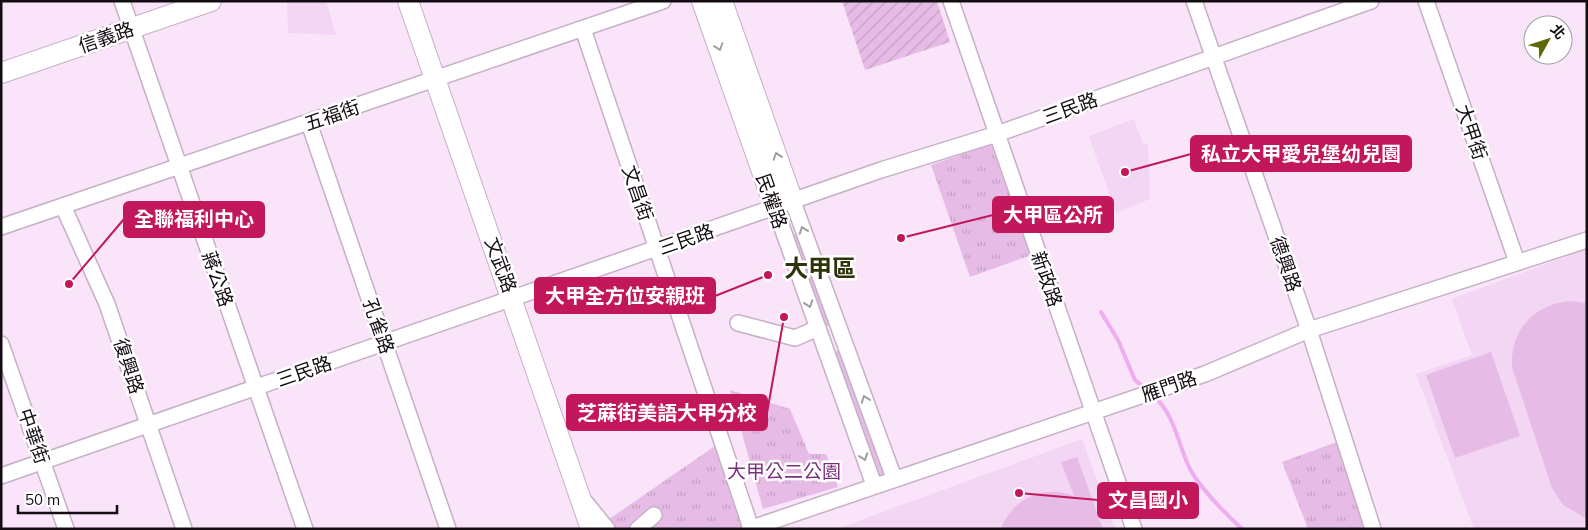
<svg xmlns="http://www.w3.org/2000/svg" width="1588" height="530" font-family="Mulish,'Noto Sans TC',sans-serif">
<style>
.built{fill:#f2d6f3}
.grass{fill:#e6bce7}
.park{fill:url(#park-tufts)}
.garden{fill:url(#garden-furrows)}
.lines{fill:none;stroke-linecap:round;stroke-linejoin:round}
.stream{stroke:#edadee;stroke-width:4}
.street-casing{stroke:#c6b0c6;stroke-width:18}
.secondary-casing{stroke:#c6b0c6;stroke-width:22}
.street{stroke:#fff;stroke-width:15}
.secondary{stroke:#fff;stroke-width:20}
.oneway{stroke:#a19ea1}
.labels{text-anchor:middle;stroke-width:5;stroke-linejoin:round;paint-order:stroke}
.street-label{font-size:19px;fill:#130c13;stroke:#fff}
.park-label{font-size:19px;fill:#79307d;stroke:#fff}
.district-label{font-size:24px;font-weight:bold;fill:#2e330a;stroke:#fff}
.leader{fill:none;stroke:#c2185b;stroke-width:2}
.callout-dot{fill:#c2185b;stroke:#fff;stroke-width:2}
.callout{fill:#c2185b;stroke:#c2185b;stroke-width:2}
.callout-label{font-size:20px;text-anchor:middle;font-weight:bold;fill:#fff}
</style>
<defs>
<pattern id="park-tufts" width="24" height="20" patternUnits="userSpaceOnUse" patternTransform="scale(1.25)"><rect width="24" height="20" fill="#e6bce7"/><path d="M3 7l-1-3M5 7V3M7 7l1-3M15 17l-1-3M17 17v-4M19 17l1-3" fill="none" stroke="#c4a0c5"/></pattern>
<pattern id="garden-furrows" width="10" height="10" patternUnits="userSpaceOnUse" patternTransform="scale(1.25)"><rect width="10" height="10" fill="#e6bce7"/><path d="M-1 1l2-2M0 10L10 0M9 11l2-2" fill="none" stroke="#c4a0c5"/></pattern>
</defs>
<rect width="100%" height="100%" fill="#fae4fa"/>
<g class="built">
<polygon points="287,1 326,1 336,35 288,33"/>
<polygon points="1134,119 1143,144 1148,143 1150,199 1116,213 1089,136"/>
<polygon points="1587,249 1587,529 1474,529 1416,374 1472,355 1452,299"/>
<polygon points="1082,439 1115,529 836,529 1036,456"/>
</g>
<g class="grass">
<polygon points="801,232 834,323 822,328 789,237"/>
<path d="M1569 301 1587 303V519L1563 505 1552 488 1512 367C1510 331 1533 305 1569 301Z"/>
<polygon points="844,348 889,473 877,477 832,353"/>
<polygon points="1491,352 1520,436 1455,458 1426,375"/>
<path d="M1077 457 1103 529H1001C1012 498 1045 484 1074 496L1061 462Z"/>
</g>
<g class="park">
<polygon points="991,144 1031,255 970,277 931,165"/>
<polygon points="730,390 790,409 809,454 826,454 838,487 763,509"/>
<polygon points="1337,442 1367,529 1308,529 1282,462"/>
<polygon points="715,446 742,529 600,529 599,526"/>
</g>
<polygon class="garden" points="842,1 937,1 950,42 865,70"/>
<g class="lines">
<g class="stream">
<polyline points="1101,312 1118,340 1135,380 1146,389"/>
<path d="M1153 395C1175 415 1177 441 1189 467 1199 487 1225 513 1242 529"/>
</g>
<defs>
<g id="street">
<polyline points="122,1 305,529"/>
<polyline points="951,1 1134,529"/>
<polyline points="1194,1 1309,330 1373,529"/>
<polyline points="1426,1 1517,262"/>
<polyline points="583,29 751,528"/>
<polyline points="309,123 448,529"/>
<polyline points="793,202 894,478"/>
<polyline points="63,206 107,304 184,529"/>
<polyline points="775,208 874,485"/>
<polyline points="1,227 663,1"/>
<polyline points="738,323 795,338 818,328"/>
<polyline points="1,344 66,529"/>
<polyline points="1,476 881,170 997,134 1371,1"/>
<polyline points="586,503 607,529"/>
<polyline points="638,529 654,515"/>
<polyline points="749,529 1205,374 1309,330 1587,240"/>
</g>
<g id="secondary">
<polyline points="408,1 591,529"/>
<polyline points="702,1 775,208"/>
<polyline points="722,1 793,202"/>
<polyline points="1,73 211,1"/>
</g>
</defs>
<use href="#street" class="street-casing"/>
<use href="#secondary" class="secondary-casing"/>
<use href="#street" class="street"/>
<use href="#secondary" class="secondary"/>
</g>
<defs><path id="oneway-chevron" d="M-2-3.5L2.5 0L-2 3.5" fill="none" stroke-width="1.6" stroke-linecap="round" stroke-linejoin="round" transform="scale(1.25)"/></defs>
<g class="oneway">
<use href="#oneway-chevron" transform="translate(719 47) rotate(71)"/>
<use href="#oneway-chevron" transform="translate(777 156) rotate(-109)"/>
<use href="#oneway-chevron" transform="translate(803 230) rotate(-110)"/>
<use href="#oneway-chevron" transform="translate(809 304) rotate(70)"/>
<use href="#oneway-chevron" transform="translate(865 399) rotate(-110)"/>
<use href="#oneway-chevron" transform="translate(864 457) rotate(70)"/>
</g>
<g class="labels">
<g class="street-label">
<text transform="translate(106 37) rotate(-19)" y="7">信義路</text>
<text transform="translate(1070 108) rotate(-20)" y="7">三民路</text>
<text transform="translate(332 115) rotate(-19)" y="7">五福街</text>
<text transform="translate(1472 132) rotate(71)" y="7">大甲街</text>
<text transform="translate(638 193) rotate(71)" y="7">文昌街</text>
<text transform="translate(772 201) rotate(71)" y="7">民權路</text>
<text transform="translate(686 239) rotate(-19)" y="7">三民路</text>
<text transform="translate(1286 264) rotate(71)" y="7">德興路</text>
<text transform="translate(501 265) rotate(70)" y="7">文武路</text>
<text transform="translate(218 279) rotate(71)" y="7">蔣公路</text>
<text transform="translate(1047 279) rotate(71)" y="7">新政路</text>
<text transform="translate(379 326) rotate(71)" y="7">孔雀路</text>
<text transform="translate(129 366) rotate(72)" y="7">復興路</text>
<text transform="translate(304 371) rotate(-19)" y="7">三民路</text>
<text transform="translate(1169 386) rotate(-19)" y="7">雁門路</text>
<text transform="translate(34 436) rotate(71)" y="7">中華街</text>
</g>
<g class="park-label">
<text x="784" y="478">大甲公二公園</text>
</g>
<g class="district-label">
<text x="820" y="277">大甲區</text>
</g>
</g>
<path class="leader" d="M1125 172L1191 154M901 238L993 215M69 284L124 219M768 275L715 296M784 317L767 413M1019 493L1098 500"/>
<g class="callout-dot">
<circle cx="1125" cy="172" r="5"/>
<circle cx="901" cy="238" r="5"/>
<circle cx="69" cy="284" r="5"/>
<circle cx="768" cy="275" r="5"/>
<circle cx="784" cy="317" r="5"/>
<circle cx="1019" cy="493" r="5"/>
</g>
<g class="callout">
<rect x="1191" y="136" width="220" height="35" rx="5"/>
<rect x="993" y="197" width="120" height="35" rx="5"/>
<rect x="124" y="202" width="140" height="35" rx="5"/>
<rect x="535" y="278" width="180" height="35" rx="5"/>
<rect x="567" y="395" width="200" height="35" rx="5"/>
<rect x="1098" y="483" width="100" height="35" rx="5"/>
</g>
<g class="callout-label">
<text x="1301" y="161">私立大甲愛兒堡幼兒園</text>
<text x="1053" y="222">大甲區公所</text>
<text x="194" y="226">全聯福利中心</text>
<text x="625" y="303">大甲全方位安親班</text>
<text x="667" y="420">芝蔴街美語大甲分校</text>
<text x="1148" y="507">文昌國小</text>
</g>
<rect width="1588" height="530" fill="none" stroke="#130c13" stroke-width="5"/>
<g transform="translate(1548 40) rotate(50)"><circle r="24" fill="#ffffff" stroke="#a19ea1"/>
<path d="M0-4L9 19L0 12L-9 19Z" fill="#5e670a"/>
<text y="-8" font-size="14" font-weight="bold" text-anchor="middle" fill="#130c13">北</text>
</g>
<path d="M18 505v8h99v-8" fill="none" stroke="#130c13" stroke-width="2.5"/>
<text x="25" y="505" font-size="15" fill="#130c13" stroke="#ffffff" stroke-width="4" paint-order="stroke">50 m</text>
</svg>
